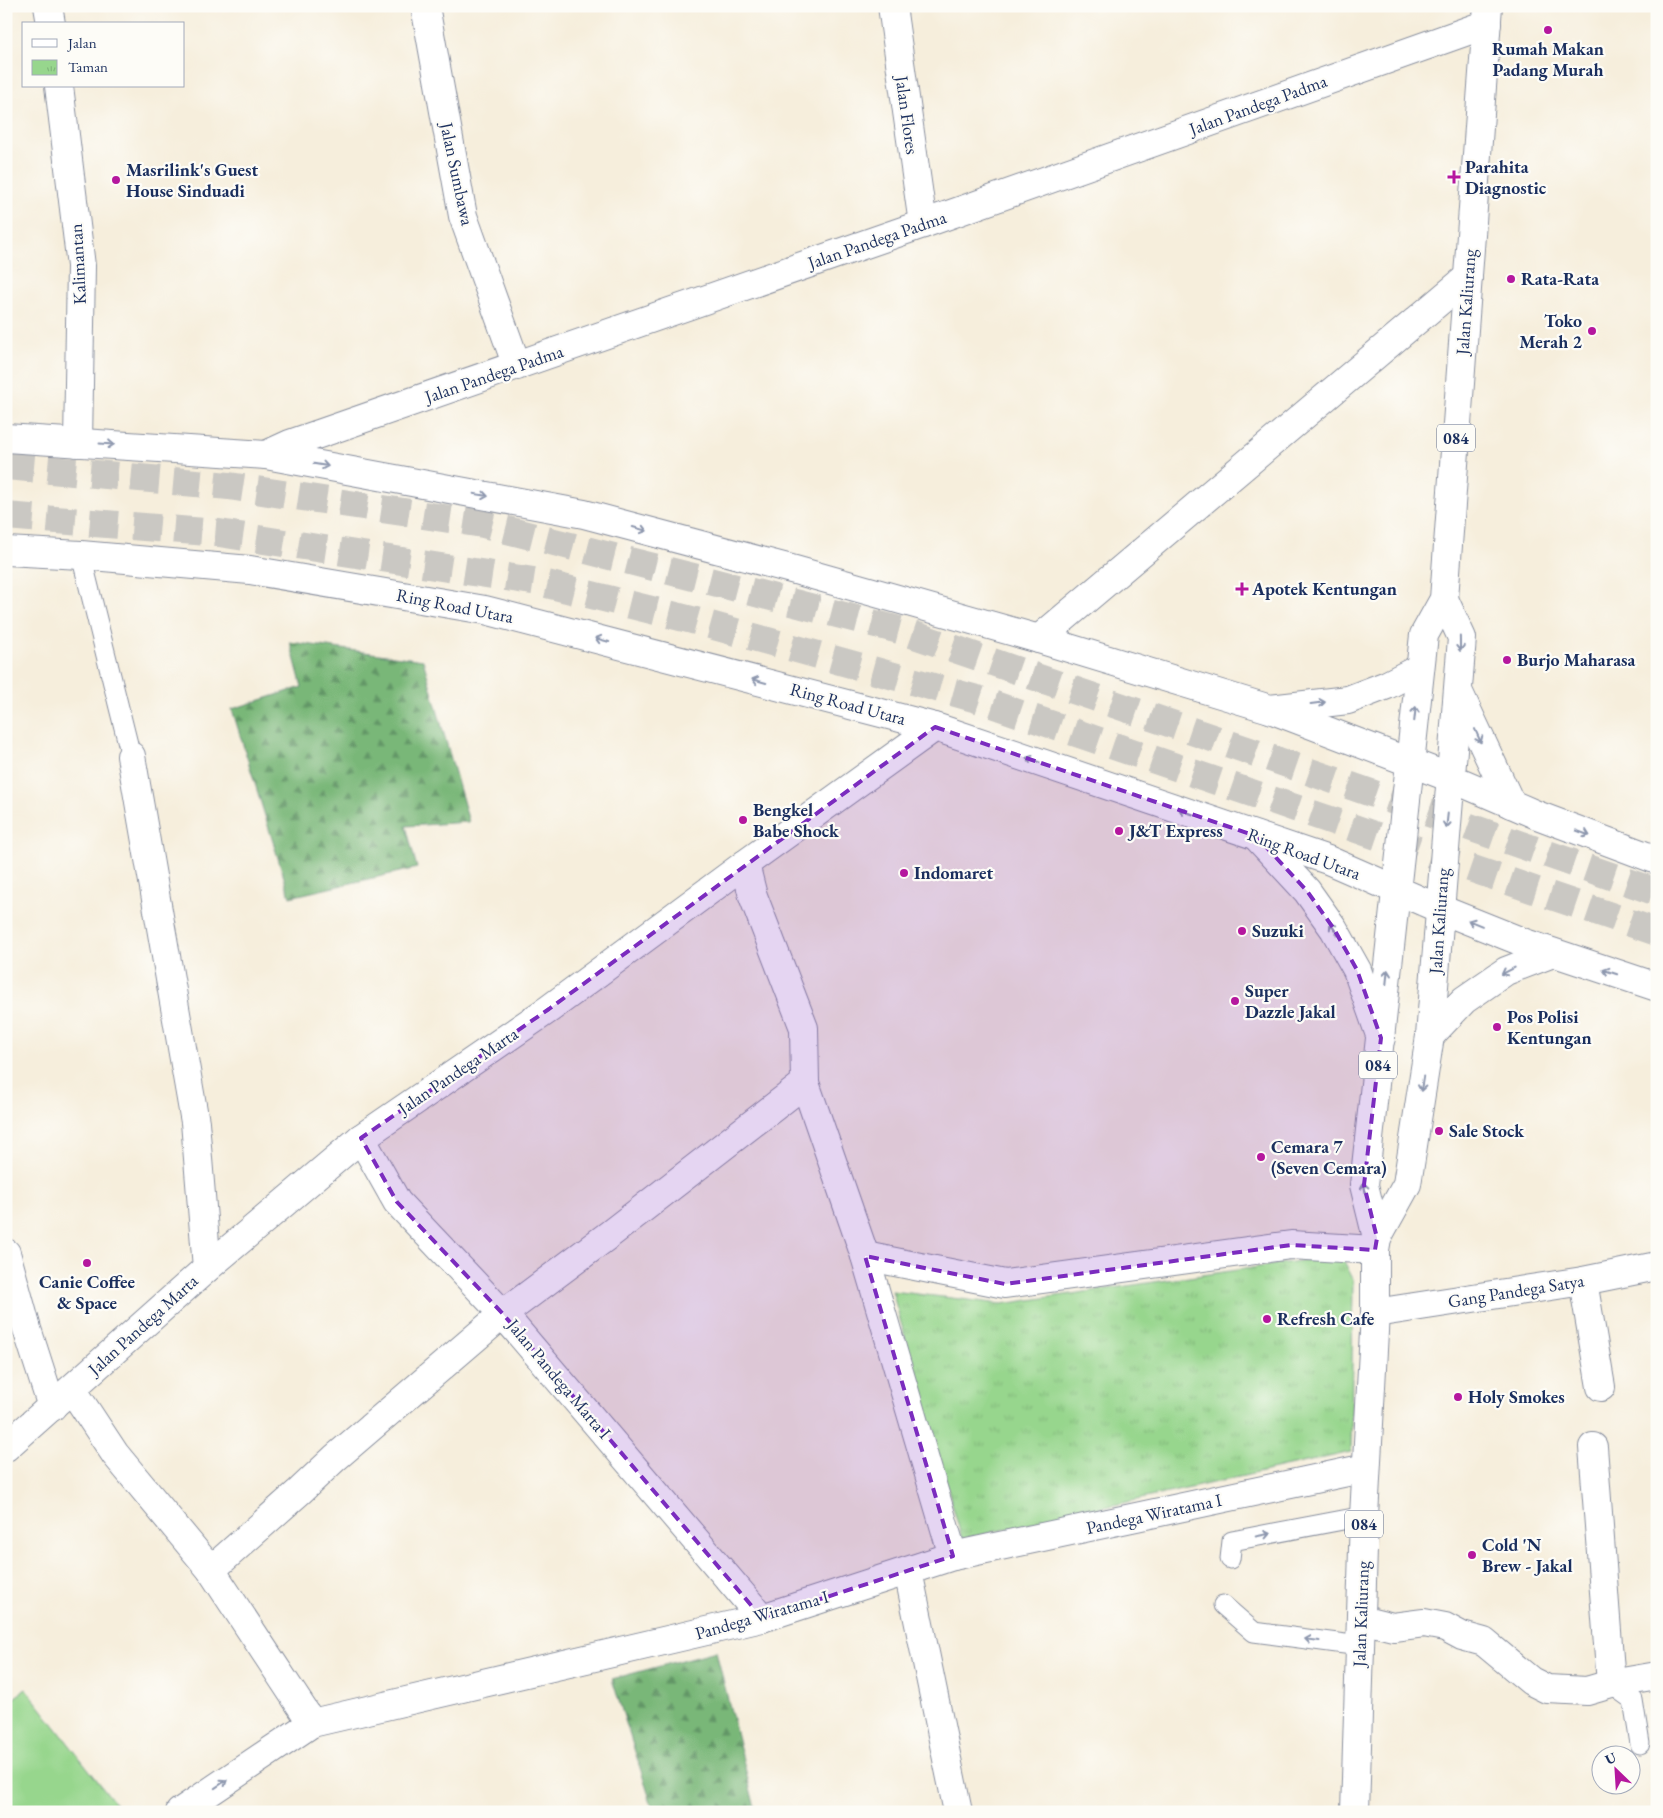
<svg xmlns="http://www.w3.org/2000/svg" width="1663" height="1818" font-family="'EB Garamond',serif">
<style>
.grass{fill:#97d68d;stroke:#598276}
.forest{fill:url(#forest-firs);stroke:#4a736b}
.park{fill:url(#park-tufts);stroke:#598276}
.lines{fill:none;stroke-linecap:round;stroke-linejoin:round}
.highway-tunnel{stroke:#cac8c3;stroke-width:28;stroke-dasharray:28 14;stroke-linecap:butt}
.lane-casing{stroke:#888e9d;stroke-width:21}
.street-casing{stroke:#888e9d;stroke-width:30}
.secondary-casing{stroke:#888e9d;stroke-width:30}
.primary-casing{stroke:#888e9d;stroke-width:30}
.highway-casing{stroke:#888e9d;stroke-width:30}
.lane{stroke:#fff;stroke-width:19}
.street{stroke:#fff;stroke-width:28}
.secondary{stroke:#fff;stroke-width:28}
.primary{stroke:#fff;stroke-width:28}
.highway{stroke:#fff;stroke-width:28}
.oneway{stroke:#8d97ae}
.marked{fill:#7b2cbf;fill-opacity:0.2;stroke:#7b2cbf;stroke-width:4;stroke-dasharray:10 6;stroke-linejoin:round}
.poi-dot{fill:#b5179e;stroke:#fdfcf7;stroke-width:2}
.labels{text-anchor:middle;stroke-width:4.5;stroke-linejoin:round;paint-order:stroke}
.shield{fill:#fdfcf7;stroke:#5f6c8c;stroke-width:1}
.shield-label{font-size:16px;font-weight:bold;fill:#1b2f5e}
.poi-label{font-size:18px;font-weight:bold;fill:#1b2f5e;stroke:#fdfcf7;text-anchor:start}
.street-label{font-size:18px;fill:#1b2f5e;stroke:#fdfcf7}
</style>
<defs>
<pattern id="forest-firs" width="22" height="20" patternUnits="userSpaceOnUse" patternTransform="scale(1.25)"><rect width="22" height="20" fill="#79b778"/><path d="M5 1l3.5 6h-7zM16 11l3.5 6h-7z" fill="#629566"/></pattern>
<pattern id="park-tufts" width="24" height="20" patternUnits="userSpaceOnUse" patternTransform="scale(1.25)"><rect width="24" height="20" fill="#97d68d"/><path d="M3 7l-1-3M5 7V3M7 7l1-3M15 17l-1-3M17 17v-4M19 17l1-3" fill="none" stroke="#82b87c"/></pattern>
</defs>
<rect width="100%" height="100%" fill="#fdfcf7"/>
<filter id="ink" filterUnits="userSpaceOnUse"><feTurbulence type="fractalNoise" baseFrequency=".02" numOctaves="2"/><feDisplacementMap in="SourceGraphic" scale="10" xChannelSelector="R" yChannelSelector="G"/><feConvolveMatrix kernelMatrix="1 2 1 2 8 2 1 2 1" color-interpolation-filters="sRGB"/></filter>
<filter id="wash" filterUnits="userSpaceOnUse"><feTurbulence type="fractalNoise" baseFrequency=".0096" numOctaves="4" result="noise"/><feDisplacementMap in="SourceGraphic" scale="20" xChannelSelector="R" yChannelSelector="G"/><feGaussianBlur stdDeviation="1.12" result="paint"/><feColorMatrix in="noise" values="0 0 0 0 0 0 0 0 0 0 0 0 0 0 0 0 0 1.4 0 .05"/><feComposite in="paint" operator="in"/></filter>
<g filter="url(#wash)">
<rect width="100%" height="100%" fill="#f6eedc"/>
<polygon class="grass" points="26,1689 122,1812 6,1812 6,1704"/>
<g class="forest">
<polygon points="290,642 423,660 469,822 406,826 417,868 290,897 232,709 302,687"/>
<polygon points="716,1651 756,1812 654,1812 612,1679"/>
</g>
<polygon class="park" points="1341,1255 1353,1279 1351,1452 962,1539 892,1291 1002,1304"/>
</g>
<g filter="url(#ink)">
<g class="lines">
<g class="highway-tunnel">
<polyline points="6,466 229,486 483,524 717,583 903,631 1657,892"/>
<polyline points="6,516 219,533 539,582 692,620 977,699 1657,932"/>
</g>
<defs>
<g id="lane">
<polyline points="81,555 131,756"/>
<polyline points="1230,1559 1232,1541 1364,1516"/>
<polyline points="1223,1605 1254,1632 1360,1646"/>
<polyline points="1611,1684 1633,1700 1640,1744"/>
</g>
<g id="street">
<polyline points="48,6 51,24"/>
<polyline points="425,6 463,216 517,366"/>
<polyline points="892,6 923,224"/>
<polyline points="59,86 81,266 78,443"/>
<polyline points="266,455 290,444 923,224 1487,24"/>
<polyline points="1039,639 1468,277"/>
<polyline points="131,756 195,1122 207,1268"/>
<polyline points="745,864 753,896 804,1028 805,1083 865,1256 953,1556"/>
<polyline points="361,1138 397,1202 503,1314 762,1618"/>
<polyline points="6,1253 27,1329 52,1407"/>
<polyline points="865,1256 1005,1284 1291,1245 1375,1250"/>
<polyline points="1583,1281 1601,1387"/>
<polyline points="1375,1313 1583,1281 1657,1266"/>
<polyline points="72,1389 115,1454 211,1570 300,1491 335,1458 503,1314 610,1234 805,1083"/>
<polyline points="1593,1447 1611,1684"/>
<polyline points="211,1570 312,1723"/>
<polyline points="908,1571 958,1812"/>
<polyline points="1361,1619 1393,1627 1424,1623 1445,1627 1462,1636 1484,1642 1531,1681 1547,1689 1587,1691 1611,1684 1657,1676"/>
<polyline points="180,1812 312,1723 762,1618 953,1556 1366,1468"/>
</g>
<g id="secondary">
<polyline points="6,438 266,455 584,514 795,570 1039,639 1270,709 1451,778 1537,815 1657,860"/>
<polyline points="6,551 81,555 250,570 485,610 935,727 1328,860 1440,909 1525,943 1657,987"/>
<polyline points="6,1447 207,1268 361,1138 549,1009 745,864 935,727"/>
</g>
<g id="primary">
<polyline points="1460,695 1511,804"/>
<polyline points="1270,709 1348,700 1387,685 1420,668"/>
<polyline points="1430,1036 1464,1000 1506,971 1553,953"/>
<polyline points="1377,1238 1364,1185 1424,635 1444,599 1488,6"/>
<polyline points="1355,1812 1364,1516 1375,1313 1375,1250 1377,1238 1407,1184 1430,1036 1462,638 1444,599"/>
</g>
<polyline id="highway" points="1256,836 1307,891 1334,929 1357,970 1381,1038"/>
</defs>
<use href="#lane" class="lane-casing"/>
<use href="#street" class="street-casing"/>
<use href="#secondary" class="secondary-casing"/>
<use href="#primary" class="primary-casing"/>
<use href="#highway" class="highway-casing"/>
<use href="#lane" class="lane"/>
<use href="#street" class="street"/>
<use href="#secondary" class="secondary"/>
<use href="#primary" class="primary"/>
<use href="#highway" class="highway"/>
</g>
<defs><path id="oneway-shaft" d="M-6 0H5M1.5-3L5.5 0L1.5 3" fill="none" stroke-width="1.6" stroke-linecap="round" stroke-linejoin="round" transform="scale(1.25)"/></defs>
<g class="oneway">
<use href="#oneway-shaft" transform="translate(107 444) rotate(4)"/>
<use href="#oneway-shaft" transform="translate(321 465) rotate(10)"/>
<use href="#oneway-shaft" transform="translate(481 495) rotate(10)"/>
<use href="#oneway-shaft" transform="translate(640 529) rotate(15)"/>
<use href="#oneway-shaft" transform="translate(602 640) rotate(-165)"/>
<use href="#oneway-shaft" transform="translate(1460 644) rotate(89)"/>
<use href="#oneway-shaft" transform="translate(759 681) rotate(-165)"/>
<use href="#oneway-shaft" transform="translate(1318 703) rotate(-7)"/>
<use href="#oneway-shaft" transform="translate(1415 714) rotate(-84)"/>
<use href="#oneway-shaft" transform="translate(1478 736) rotate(66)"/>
<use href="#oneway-shaft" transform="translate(1033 760) rotate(-161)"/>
<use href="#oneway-shaft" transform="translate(1186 812) rotate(-161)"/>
<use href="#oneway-shaft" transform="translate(1447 821) rotate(96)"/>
<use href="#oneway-shaft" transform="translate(1583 833) rotate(21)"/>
<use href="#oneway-shaft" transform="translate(1475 923) rotate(-158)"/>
<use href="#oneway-shaft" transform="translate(1334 929) rotate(-122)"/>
<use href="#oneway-shaft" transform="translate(1508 971) rotate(153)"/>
<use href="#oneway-shaft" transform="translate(1610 972) rotate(-162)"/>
<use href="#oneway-shaft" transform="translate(1387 977) rotate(-84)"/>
<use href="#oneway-shaft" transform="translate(1422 1084) rotate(99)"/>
<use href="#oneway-shaft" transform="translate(1365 1190) rotate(-100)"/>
<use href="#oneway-shaft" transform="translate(1263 1535) rotate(-11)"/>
<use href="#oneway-shaft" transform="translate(1312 1640) rotate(-172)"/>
<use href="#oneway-shaft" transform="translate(221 1784) rotate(-34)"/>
</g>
</g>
<path class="marked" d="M935 727 1256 836 1307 891 1334 929 1357 970 1381 1038 1364 1185 1377 1238 1375 1250 1291 1245 1005 1284 865 1256 953 1556 762 1618 503 1314 397 1202 361 1138 549 1009Z"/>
<g class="poi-dot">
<circle cx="1548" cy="30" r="5"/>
<path d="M1451.5 169.5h5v5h5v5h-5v5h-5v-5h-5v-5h5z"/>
<circle cx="116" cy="180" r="5"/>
<circle cx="1511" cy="279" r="5"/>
<circle cx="1592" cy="331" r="5"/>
<path d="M1239.5 581.5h5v5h5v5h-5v5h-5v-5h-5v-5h5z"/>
<circle cx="1507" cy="660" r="5"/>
<circle cx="743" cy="820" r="5"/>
<circle cx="1119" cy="831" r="5"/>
<circle cx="904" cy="873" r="5"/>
<circle cx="1242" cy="931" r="5"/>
<circle cx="1235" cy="1001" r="5"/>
<circle cx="1497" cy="1027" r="5"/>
<circle cx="1439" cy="1131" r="5"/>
<circle cx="1261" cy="1157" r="5"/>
<circle cx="87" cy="1263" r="5"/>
<circle cx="1267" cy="1319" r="5"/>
<circle cx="1458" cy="1397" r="5"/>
<circle cx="1472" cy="1555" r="5"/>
</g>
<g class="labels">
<g class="shield">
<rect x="1437" y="424.5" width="38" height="27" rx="4"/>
<rect x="1359" y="1051.5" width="38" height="27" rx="4"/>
<rect x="1345" y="1510.5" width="38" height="27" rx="4"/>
</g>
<g class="shield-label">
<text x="1456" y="444">084</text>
<text x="1378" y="1071">084</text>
<text x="1364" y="1530">084</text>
</g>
<g class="poi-label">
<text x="1548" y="55" text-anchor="middle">Rumah Makan<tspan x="1548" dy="21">Padang Murah</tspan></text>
<text x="1465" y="173">Parahita<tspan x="1465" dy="21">Diagnostic</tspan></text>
<text x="126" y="176">Masrilink's Guest<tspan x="126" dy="21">House Sinduadi</tspan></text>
<text x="1521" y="285">Rata-Rata</text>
<text x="1582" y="327" text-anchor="end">Toko<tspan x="1582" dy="21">Merah 2</tspan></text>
<text x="1252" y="595">Apotek Kentungan</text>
<text x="1517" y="666">Burjo Maharasa</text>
<text x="753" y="816">Bengkel<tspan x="753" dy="21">Babe Shock</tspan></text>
<text x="1129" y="837">J&amp;T Express</text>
<text x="914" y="879">Indomaret</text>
<text x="1252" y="937">Suzuki</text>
<text x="1245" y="997">Super<tspan x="1245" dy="21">Dazzle Jakal</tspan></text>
<text x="1507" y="1023">Pos Polisi<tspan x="1507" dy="21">Kentungan</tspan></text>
<text x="1449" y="1137">Sale Stock</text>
<text x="1271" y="1153">Cemara 7<tspan x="1271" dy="21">(Seven Cemara)</tspan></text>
<text x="87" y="1288" text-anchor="middle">Canie Coffee<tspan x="87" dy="21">&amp; Space</tspan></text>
<text x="1277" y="1325">Refresh Cafe</text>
<text x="1468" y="1403">Holy Smokes</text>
<text x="1482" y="1551">Cold 'N<tspan x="1482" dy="21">Brew - Jakal</tspan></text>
</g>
<g class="street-label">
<text transform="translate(1258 105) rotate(-20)" y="6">Jalan Pandega Padma</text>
<text transform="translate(907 115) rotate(82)" y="6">Jalan Flores</text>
<text transform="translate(457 174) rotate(78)" y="6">Jalan Sumbawa</text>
<text transform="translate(877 240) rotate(-19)" y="6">Jalan Pandega Padma</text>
<text transform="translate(78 264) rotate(-93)" y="6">Kalimantan</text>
<text transform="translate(1466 302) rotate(-86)" y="6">Jalan Kaliurang</text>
<text transform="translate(494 374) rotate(-19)" y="6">Jalan Pandega Padma</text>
<text transform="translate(455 606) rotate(11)" y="6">Ring Road Utara</text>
<text transform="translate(848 704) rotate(15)" y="6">Ring Road Utara</text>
<text transform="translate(1304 854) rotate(20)" y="6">Ring Road Utara</text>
<text transform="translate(1439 921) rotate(-86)" y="6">Jalan Kaliurang</text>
<text transform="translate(458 1071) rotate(-34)" y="6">Jalan Pandega Marta</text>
<text transform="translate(1516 1291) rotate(-9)" y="6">Gang Pandega Satya</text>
<text transform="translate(143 1325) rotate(-42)" y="6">Jalan Pandega Marta</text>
<text transform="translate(559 1379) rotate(50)" y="6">Jalan Pandega Marta I</text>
<text transform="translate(1154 1514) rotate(-12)" y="6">Pandega Wiratama I</text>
<text transform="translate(1361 1614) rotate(-88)" y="6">Jalan Kaliurang</text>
<text transform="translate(762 1615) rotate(-16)" y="6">Pandega Wiratama I</text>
</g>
</g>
<rect width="1663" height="1818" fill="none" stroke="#fdfcf7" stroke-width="25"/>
<rect x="22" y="22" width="162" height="65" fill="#fdfcf7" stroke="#a3aaba"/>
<rect x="32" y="39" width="25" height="8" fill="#ffffff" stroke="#a3aaba"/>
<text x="68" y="48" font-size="15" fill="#1b2f5e">Jalan</text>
<rect x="32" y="60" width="25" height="15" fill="url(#park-tufts)" stroke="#a3aaba"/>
<text x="68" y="72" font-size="15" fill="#1b2f5e">Taman</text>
<g transform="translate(1616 1770) rotate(335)"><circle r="24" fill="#fdfcf7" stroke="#a3aaba"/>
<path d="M0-4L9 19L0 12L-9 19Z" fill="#b5179e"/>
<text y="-8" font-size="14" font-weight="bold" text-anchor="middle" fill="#1b2f5e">U</text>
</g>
</svg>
